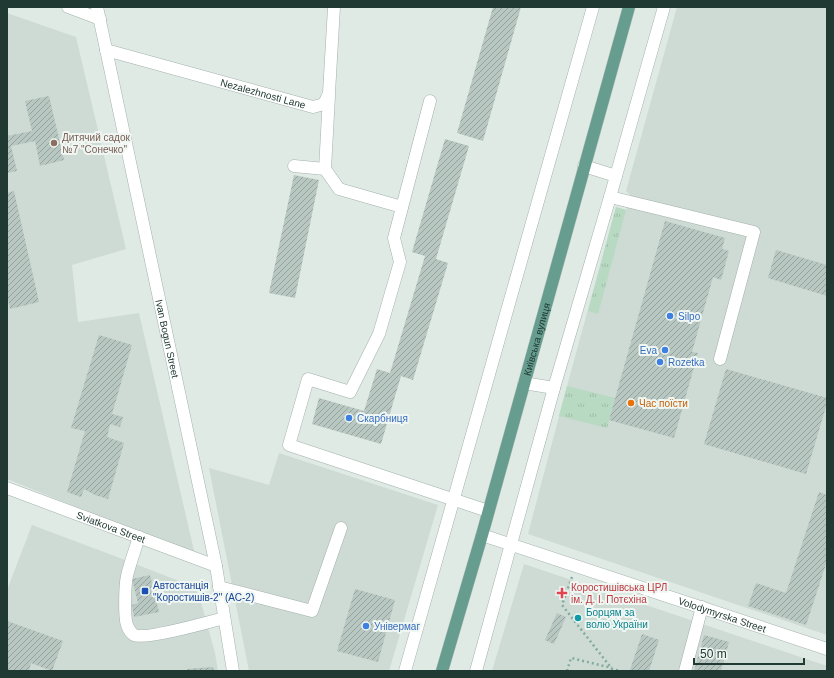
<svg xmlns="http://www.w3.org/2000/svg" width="834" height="678" font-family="Helvetica,sans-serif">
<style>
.built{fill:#cedad4}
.grass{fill:url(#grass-tufts)}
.building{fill:url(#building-hatch)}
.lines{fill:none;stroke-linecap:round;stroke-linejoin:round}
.minor-casing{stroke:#a3b1ac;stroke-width:13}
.major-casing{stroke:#bcc4c2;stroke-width:13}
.path{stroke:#82ac9e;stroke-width:2.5;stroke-dasharray:2 3;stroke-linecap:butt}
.minor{stroke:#fff;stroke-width:12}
.major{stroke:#669d8f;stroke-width:12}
.education-dot{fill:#8d6e63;stroke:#f0f7f3;stroke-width:1.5}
.shop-dot{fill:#3f7fe0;stroke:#f0f7f3;stroke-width:1.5}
.food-dot{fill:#e8710a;stroke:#f0f7f3;stroke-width:1.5}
.transit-dot{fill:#1a4fb4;stroke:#f0f7f3;stroke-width:1.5}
.health-dot{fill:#e0444e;stroke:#f0f7f3;stroke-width:1.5}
.culture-dot{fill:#0f9aa8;stroke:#f0f7f3;stroke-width:1.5}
.labels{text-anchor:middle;stroke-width:4;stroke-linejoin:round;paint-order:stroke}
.street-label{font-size:10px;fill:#213933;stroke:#f0f7f3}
.education-label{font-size:10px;fill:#785e54;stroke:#f0f7f3;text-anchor:start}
.shop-label{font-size:10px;fill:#366cbe;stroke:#f0f7f3;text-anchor:start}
.food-label{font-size:10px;fill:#c56008;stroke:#f0f7f3;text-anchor:start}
.transit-label{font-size:10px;fill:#164399;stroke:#f0f7f3;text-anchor:start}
.health-label{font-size:10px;fill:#be3a42;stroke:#f0f7f3;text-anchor:start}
.culture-label{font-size:10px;fill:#0d838f;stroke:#f0f7f3;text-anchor:start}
</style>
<defs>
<pattern id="grass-tufts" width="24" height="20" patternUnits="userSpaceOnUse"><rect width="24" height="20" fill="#b9dac2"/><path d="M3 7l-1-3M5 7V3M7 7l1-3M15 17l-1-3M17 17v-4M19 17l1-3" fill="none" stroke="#9fbca7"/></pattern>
<pattern id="building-hatch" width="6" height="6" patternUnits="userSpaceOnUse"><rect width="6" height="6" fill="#b8c7c1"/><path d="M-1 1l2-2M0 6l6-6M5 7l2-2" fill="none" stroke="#95a39d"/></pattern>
</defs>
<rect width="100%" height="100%" fill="#e0eae5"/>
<g class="built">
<polygon points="677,7 827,7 827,635 528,534 567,386 616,207 626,210 631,196 626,191"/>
<polygon points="7,13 76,37 126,249 72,265 78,322 139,313 195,555 7,479"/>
<polygon points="279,453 438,505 389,671 249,671 209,468 269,485"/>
<polygon points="32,525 112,555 192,586 199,595 215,653 218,671 7,671 7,590"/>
<polygon points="524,564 827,666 827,671 492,671"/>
</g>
<g class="grass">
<polygon points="616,207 626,210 598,314 588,311"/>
<polygon points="567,386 615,398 607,428 559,416"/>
</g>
<g class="building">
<polygon points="493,7 521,7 483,141 457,133"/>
<polygon points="49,96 64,160 40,166 35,141 11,146 17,171 7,173 7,136 32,131 25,101"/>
<polygon points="445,139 469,146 436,259 448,263 413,380 401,376 381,444 312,424 319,398 364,411 377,369 390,373 425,256 412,252"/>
<polygon points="294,175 319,180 295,298 269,293"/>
<polygon points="14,191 39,302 10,309 7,295 7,193"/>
<polygon points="665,221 725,238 722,249 729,251 721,280 713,277 692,352 698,353 674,438 609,420"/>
<polygon points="776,250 827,265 827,296 768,278"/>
<polygon points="99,335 132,345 112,414 123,417 120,427 110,424 107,437 124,443 108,499 95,495 84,489 81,497 67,492 85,431 71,428"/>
<polygon points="726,369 827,398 827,403 806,474 704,444"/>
<polygon points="819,492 827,495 827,561 806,625 748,606 756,583 786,593"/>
<polygon points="150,575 159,612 134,617 132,605 138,603 132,579"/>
<polygon points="355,589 395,600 378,662 337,651"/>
<polygon points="557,613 566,617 554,644 545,640"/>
<polygon points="7,621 63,641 52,671 31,663 29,671 7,671"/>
<polygon points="642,634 659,640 649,671 634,671 630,670"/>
<polygon points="704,635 729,642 721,671 694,671"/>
<polygon points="213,667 214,671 187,671 187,669"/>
</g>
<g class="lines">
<defs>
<g id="minor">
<polyline points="68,7 100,19"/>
<path id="s1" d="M97 7 216 566 233 671"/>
<path id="s2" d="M106 50 313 107 324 104 329 93 334 7"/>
<polyline points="430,101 394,238 400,262 379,334 350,392 308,379 289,445 488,511"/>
<polyline points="294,166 325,169 339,189 402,207"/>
<polyline points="584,166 616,176"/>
<polyline points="325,169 329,96"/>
<polyline points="610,197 754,232 720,359"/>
<polyline points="524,383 554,388"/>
<path id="s3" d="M7 488 216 566"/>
<path id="s4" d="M482 535 827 649"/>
<path d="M139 537C135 550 130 563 127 576 125 584 124 617 127 625 128 628 131 633 134 635 145 640 209 622 224 618"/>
<polyline points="219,587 312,611 341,528"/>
<polyline points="405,671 593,7"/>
<polyline points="476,671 554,388 610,197 664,7"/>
<polyline points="685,671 702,607"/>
</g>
<g id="major">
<path id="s5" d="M442 671 482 535 629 7"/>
</g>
</defs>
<use href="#minor" class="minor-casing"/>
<use href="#major" class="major-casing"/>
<g class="path">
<polyline points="572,577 562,605 612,669 621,671"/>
<polyline points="567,671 571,658 612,668"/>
</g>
<use href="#minor" class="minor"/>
<use href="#major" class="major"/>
</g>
<circle class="education-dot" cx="54" cy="143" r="4"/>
<g class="shop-dot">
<circle cx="670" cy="316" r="4"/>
<circle cx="665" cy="350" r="4"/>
<circle cx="660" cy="362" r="4"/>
<circle cx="349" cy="418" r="4"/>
<circle cx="366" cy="626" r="4"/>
</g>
<circle class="food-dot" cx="631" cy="403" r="4"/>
<rect class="transit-dot" x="141" y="587" width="8" height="8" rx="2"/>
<path class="health-dot" d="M560 587h4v4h4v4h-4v4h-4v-4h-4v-4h4z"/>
<circle class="culture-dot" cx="578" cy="618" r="4"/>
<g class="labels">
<g class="street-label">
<text dy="4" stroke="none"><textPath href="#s2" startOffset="163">Nezalezhnosti Lane</textPath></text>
<text dy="4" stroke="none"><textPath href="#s1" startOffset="339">Ivan Bogun Street</textPath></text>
<text dy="4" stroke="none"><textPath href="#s5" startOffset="345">Київська вулиця</textPath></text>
<text dy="4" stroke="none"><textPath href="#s3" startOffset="111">Sviatkova Street</textPath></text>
<text dy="4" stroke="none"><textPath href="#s4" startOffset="253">Volodymyrska Street</textPath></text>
</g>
<g class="education-label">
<text x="62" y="141">Дитячий садок<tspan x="62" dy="12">№7 "Сонечко"</tspan></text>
</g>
<g class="shop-label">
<text x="678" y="320">Silpo</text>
<text x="657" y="354" text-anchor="end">Eva</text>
<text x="668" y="366">Rozetka</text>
<text x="357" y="422">Скарбниця</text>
<text x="374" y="630">Універмаг</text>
</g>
<g class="food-label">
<text x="639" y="407">Час поїсти</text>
</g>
<g class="transit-label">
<text x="153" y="589">Автостанція<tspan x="153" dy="12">"Коростишів-2" (АС-2)</tspan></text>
</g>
<g class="health-label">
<text x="571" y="591">Коростишівська ЦРЛ<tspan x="571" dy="12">ім. Д. І. Потєхіна</tspan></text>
</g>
<g class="culture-label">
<text x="586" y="616">Борцям за<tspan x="586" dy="12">волю України</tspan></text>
</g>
</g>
<rect width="834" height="678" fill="none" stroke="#213933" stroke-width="16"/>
<path d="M694 658v6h110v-6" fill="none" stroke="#213933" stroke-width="2"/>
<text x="700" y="658" font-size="12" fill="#213933" stroke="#f0f7f3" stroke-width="3" paint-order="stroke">50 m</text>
</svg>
